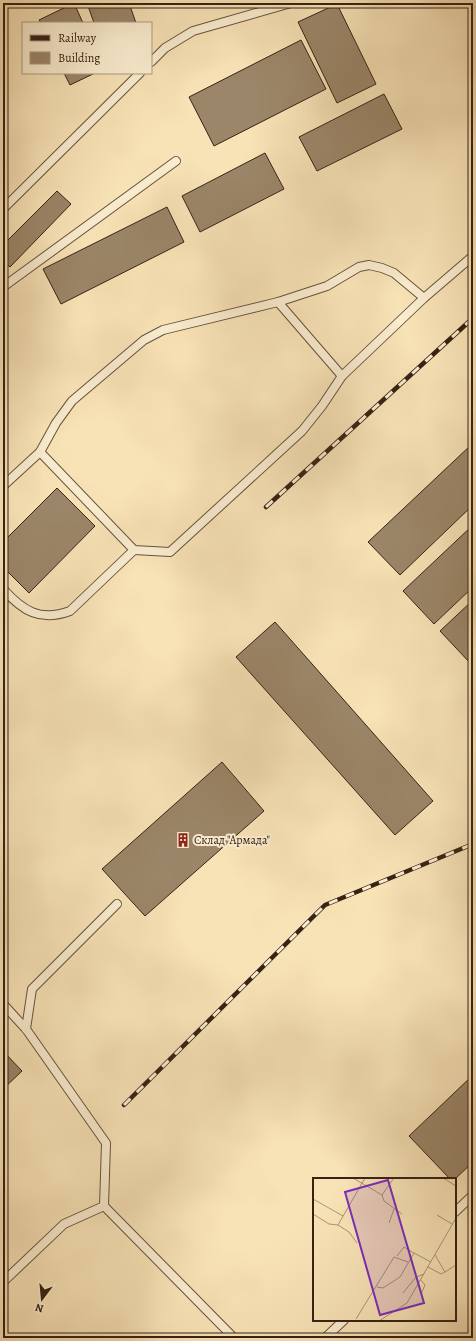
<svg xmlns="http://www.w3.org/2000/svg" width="476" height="1341" font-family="Alegreya,serif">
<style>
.building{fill:#9b8669;stroke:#372214}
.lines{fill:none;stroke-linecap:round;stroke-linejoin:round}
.service-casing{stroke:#67523d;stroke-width:10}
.service{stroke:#faedd0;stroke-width:8}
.rail-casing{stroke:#372214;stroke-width:4.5}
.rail{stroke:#faedd0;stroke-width:3;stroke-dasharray:9;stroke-linecap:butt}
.labels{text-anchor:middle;stroke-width:4;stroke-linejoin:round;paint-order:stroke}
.poi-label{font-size:12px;fill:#372214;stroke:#faedd0;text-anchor:start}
.inset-road{fill:none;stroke:#ab9676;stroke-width:1}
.view{fill:#7b2cbf;fill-opacity:0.15;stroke:#7b2cbf;stroke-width:2}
.inset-edge{fill:none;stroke:#372214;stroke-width:2}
</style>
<rect width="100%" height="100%" fill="#f8e3b7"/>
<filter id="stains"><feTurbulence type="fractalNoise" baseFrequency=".005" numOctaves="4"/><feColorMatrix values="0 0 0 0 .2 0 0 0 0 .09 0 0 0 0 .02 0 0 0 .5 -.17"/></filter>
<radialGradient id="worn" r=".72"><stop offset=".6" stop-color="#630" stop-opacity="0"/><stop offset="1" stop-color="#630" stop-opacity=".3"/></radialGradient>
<g class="building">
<polygon points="74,3 83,23 41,23 39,20"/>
<polygon points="87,3 129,3 136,23 94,23"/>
<polygon points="337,4 376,84 337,103 298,22"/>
<polygon points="301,40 326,89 214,146 189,97"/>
<polygon points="64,73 95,73 70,85"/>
<polygon points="384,94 402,129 317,171 299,137"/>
<polygon points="265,153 284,189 200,232 182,196"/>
<polygon points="57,191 71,204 10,267 3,261 3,245"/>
<polygon points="167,207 184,242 61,304 43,269"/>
<polygon points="471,445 473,447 473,505 400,575 368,542"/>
<polygon points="57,488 95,526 29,593 3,567 3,542"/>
<polygon points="473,525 473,587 434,624 403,591"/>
<polygon points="473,600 473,662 471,664 440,631"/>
<polygon points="275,622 433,801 395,835 236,657"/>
<polygon points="222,762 264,811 145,916 102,869"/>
<polygon points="3,1051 22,1071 3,1089"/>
<polygon points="473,1075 473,1162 455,1179 450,1179 409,1136"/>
</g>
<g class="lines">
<defs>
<g id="service">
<polyline points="151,62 165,48 193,31 291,3"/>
<polyline points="3,209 140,73"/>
<polyline points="3,287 176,161"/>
<polyline points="278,302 342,376"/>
<polyline points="40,452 134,550 170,552 302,431 322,406 342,376 424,298 473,256"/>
<polyline points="3,486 40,452 56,423 72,401 144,340 163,330 278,302 327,286 359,267 369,265 382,268 394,273 424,298"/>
<path d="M3 589C23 611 40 622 70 611L134 550"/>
<polyline points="3,1004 26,1029 106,1143 104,1206"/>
<polyline points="26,1029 32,989 117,904"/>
<polyline points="455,1212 473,1195"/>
<polyline points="3,1282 64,1224 104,1206 234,1338"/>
<polyline points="325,1338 344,1320"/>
</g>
</defs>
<use href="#service" class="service-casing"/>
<use href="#service" class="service"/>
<defs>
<g id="rail">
<polyline points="266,507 473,318"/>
<polyline points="124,1105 325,905 473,844"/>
</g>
</defs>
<use href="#rail" class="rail-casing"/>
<use href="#rail" class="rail"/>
</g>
<defs>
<symbol id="building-bare" viewBox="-9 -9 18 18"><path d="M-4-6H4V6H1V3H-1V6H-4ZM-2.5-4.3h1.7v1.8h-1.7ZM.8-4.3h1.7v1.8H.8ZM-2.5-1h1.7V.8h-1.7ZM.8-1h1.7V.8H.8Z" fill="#8f2418" stroke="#faedd0" stroke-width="2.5" paint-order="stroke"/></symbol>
</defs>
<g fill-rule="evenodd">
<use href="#building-bare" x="173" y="830" width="20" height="20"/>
</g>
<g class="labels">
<g class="poi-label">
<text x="194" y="844">Склад "Армада"</text>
</g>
</g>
<g transform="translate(313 1178)">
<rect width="143" height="143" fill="#f8e3b7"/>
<path class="inset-road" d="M40 0 69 17 81 0M130 0 143 8M69 17 71 23 89 36M0 21 30 38M0 36 16 46 25 47 52 0M124 37 139 46M76 45 81 31M25 47 36 54 44 65M122 77 132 94 143 87M84 78 91 69 101 75M115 89 128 96 132 94M107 101 112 107 108 116M64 109 70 110 87 99 101 75 118 84M90 115 103 99 111 96M43 141 81 79 95 84M66 143 94 125 143 40"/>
<path class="view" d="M75 2 111 125 67 137 32 14Z"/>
<rect width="143" height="143" class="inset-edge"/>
</g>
<rect width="476" height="1341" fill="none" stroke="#f8e3b7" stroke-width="16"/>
<rect x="4" y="4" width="468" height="1333" fill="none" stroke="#372214" stroke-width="2"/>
<rect x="8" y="8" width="460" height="1325" fill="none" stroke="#372214"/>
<rect x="22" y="22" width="130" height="52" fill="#faedd0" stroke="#ac9c85"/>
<rect x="30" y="35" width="20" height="6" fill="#372214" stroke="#ac9c85"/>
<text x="58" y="42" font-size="12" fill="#372214">Railway</text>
<rect x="30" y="52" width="20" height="12" fill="#9b8669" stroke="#ac9c85"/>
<text x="58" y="62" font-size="12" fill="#372214">Building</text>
<g transform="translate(42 1299) rotate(196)" stroke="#faedd0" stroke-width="3" paint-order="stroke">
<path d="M0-3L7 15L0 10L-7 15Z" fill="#372214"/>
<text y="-6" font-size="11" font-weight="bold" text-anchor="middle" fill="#372214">N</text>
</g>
<rect width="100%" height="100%" filter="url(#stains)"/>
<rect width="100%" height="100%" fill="url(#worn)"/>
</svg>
